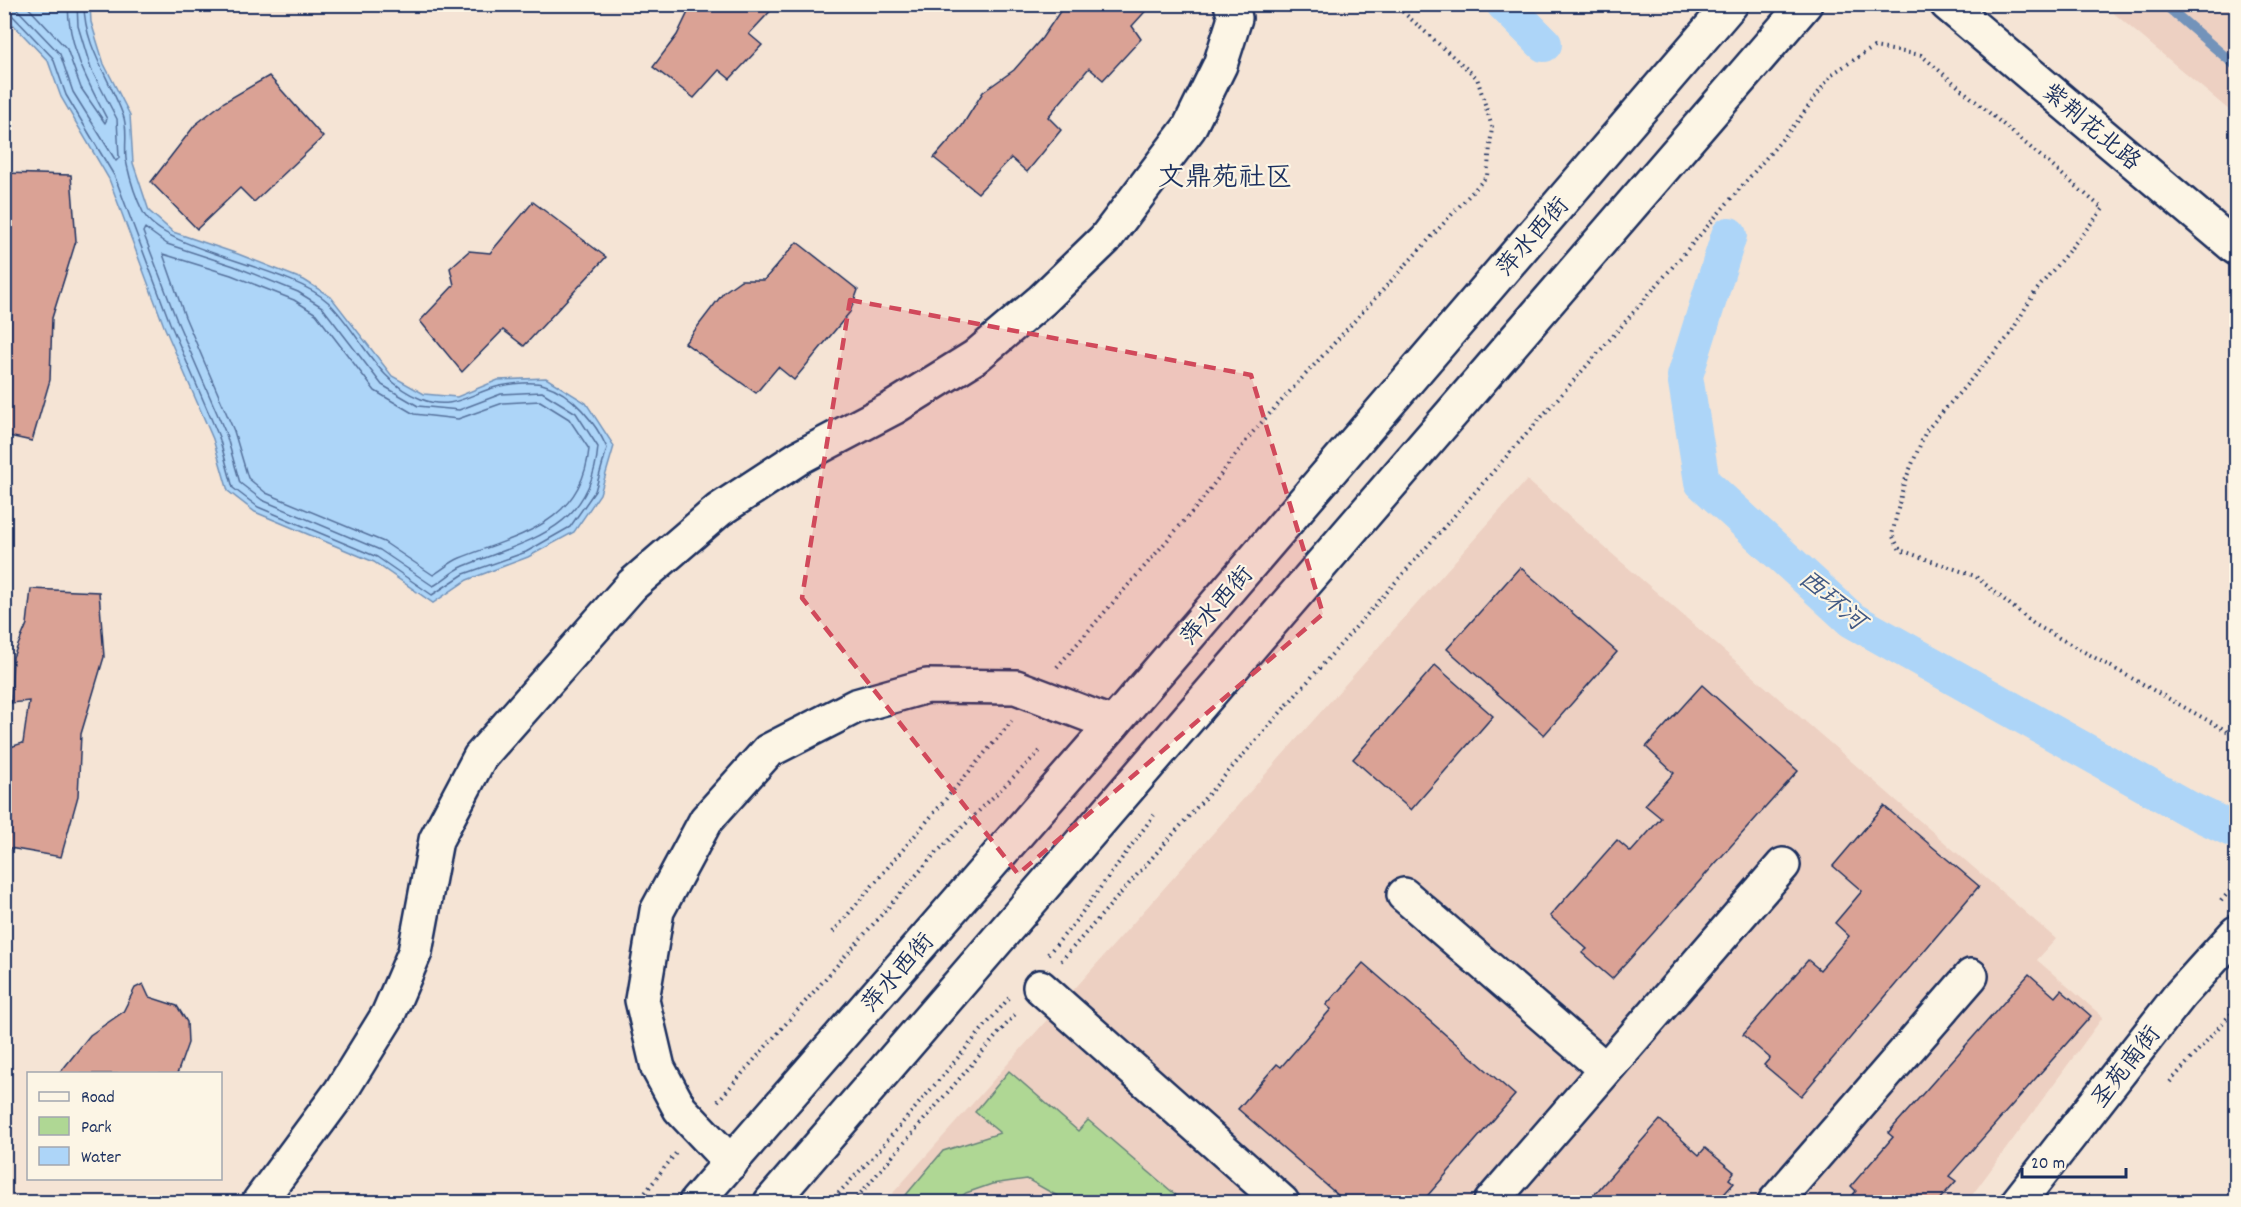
<svg xmlns="http://www.w3.org/2000/svg" width="2241" height="1207" font-family="Dekko,'LXGW WenKai TC',sans-serif">
<style>
.built{fill:#edd0c2}
.green{fill:#afd794;stroke:#658379;stroke-width:1.5}
.water{fill:#add5f8;stroke:#7393ba;stroke-width:1.5}
.lines{fill:none;stroke-linecap:round;stroke-linejoin:round}
.shore{stroke:#55719c;stroke-width:1.5}
.stream{stroke:#7393ba;stroke-width:10}
.canal{stroke:#add5f8;stroke-width:36}
.building{fill:#daa295;stroke:#1b2f5e;stroke-width:1.5}
.minor-casing{stroke:#1b2f5e;stroke-width:38}
.major-casing{stroke:#1b2f5e;stroke-width:38}
.path{stroke:#1b2f5e;stroke-width:4;stroke-dasharray:1.5 4.5;stroke-linecap:butt}
.minor{stroke:#fcf5e5;stroke-width:33}
.major{stroke:#fcf5e5;stroke-width:33}
.marked{fill:#d1495b;fill-opacity:0.2;stroke:#d1495b;stroke-width:4.5;stroke-dasharray:12 8;stroke-linejoin:round}
.labels{text-anchor:middle;stroke-width:4.5;stroke-linejoin:round;paint-order:stroke}
.street-label{font-size:24px;fill:#1b2f5e;stroke:#fcf5e5}
.water-label{font-size:26px;font-style:italic;fill:#405884;stroke:#fcf5e5}
.quarter-label{font-size:27px;fill:#1b2f5e;stroke:#fcf5e5}
</style>
<rect width="100%" height="100%" fill="#f5e4d5"/>
<filter id="ink" filterUnits="userSpaceOnUse"><feTurbulence type="fractalNoise" baseFrequency=".0167" numOctaves="2"/><feDisplacementMap in="SourceGraphic" scale="12" xChannelSelector="R" yChannelSelector="G"/><feConvolveMatrix kernelMatrix="1 2 1 2 8 2 1 2 1" color-interpolation-filters="sRGB"/></filter>
<g filter="url(#ink)">
<g class="built">
<polygon points="2104,5 2236,5 2236,116"/>
<polygon points="1527,480 2056,939 2037,960 2103,1017 1967,1202 885,1202"/>
</g>
<polygon class="green" points="1009,1071 1078,1131 1088,1120 1184,1202 1068,1202 1027,1179 992,1184 966,1193 954,1202 900,1202 943,1151 1000,1133 975,1112"/>
<polygon class="water" points="5,4 90,5 91,22 104,64 130,115 133,163 149,211 173,232 238,254 304,280 331,297 392,376 424,394 457,397 498,380 546,378 586,403 614,446 600,494 574,532 528,557 467,580 433,603 374,562 255,512 228,491 213,439 164,326 109,179 61,97 48,61 5,16"/>
<g class="lines">
<g class="shore">
<polyline points="9,4 16,8 60,54 73,92 116,161 119,158 117,119 91,69 78,26 77,4"/>
<path d="M25 4 67 49 81 88 105 123 107 119C88 83 68 46 68 4"/>
<path d="M4 12 11 14 53 58 66 95 115 177 170 323 219 437 233 488 258 507 377 557 432 595 464 574 526 552 570 527 595 491 607 448C596 423 572 393 545 385 534 381 511 384 500 386 472 392 453 412 421 399 375 381 362 335 328 302 290 266 161 251 143 212 136 198 130 179 127 165 123 149 129 130 123 115 109 77 84 46 84 4"/>
<path d="M145 228 167 244 234 266 298 292 322 307 382 385 418 406 459 410 501 394 542 392 576 413 598 447C591 531 527 540 464 566 452 571 443 581 433 586L380 550 262 500 240 483 226 434 177 321 143 232Z"/>
<path d="M163 254 231 275 294 300 316 314 375 391 414 414 458 419 503 403 540 401 569 419 589 449C582 524 518 535 460 558 450 562 442 570 433 575L384 542 266 493 248 478 234 431 185 317Z"/>
</g>
<polyline class="stream" points="2164,4 2236,66"/>
<g class="canal">
<polyline points="1504,4 1544,44"/>
<polyline points="1729,235 1685,376 1702,482 1852,620 2189,809 2236,831"/>
</g>
</g>
<g class="building">
<polygon points="692,4 777,4 749,34 762,45 730,79 719,70 694,98 653,67 677,35"/>
<polygon points="1065,4 1152,4 1132,26 1141,39 1103,80 1089,68 1048,117 1061,130 1027,172 1011,158 978,193 934,158 962,126 983,92 1014,70 1042,38"/>
<polygon points="269,76 323,137 254,202 240,188 197,229 151,182 195,125 224,102"/>
<polygon points="4,173 71,175 76,241 52,318 50,380 32,441 4,435"/>
<polygon points="533,202 606,257 524,346 503,330 462,372 420,321 454,285 450,268 469,251 490,253"/>
<polygon points="797,242 858,290 850,312 794,380 778,367 756,393 685,343 724,292 741,280 764,280"/>
<polygon points="1520,567 1617,652 1544,735 1447,649"/>
<polygon points="31,589 99,592 104,657 81,734 78,796 61,857 4,847 4,749 23,743 29,701 11,703 13,657 27,624"/>
<polygon points="1435,665 1493,716 1411,810 1353,759"/>
<polygon points="1702,685 1798,771 1612,979 1582,953 1587,949 1550,916 1617,840 1631,852 1661,818 1645,805 1674,773 1646,747"/>
<polygon points="1884,806 1979,886 1801,1096 1764,1065 1770,1058 1743,1035 1808,960 1820,970 1849,936 1835,923 1862,891 1833,866"/>
<polygon points="1363,963 1515,1095 1422,1202 1346,1202 1238,1109 1277,1064 1281,1067 1331,1009 1326,1005"/>
<polygon points="2029,974 2055,997 2061,990 2091,1016 1949,1176 1956,1181 1937,1202 1847,1202 1856,1191 1851,1186 1893,1137 1888,1133"/>
<polygon points="143,984 149,997 177,1006 187,1022 188,1043 177,1074 59,1074 90,1035 123,1012 135,988"/>
<polygon points="1660,1120 1699,1155 1705,1148 1734,1172 1729,1179 1734,1183 1717,1202 1600,1202 1593,1196"/>
</g>
<g class="lines">
<defs>
<g id="minor">
<polyline points="1404,895 1605,1069"/>
<polyline points="1040,987 1282,1202"/>
<polyline points="731,1163 680,1109 658,1068 642,1000 657,911 706,820 768,751 856,706 927,686 1016,687 1113,724"/>
<polyline points="259,1202 341,1091 388,1015 415,952 436,840 480,757 632,585 719,510 800,457 893,408 975,357 1042,300 1105,239 1189,128 1220,65 1235,18 1231,4"/>
<polyline points="1491,1202 1783,865"/>
<polyline points="1775,1202 1971,976"/>
<polyline points="2018,1202 2180,995 2236,933"/>
</g>
<g id="major">
<polyline points="1947,4 2236,248"/>
<polyline points="696,1202 1113,724 1731,4"/>
<polyline points="771,1202 1805,4"/>
</g>
</defs>
<use href="#minor" class="minor-casing"/>
<use href="#major" class="major-casing"/>
<g class="path">
<polyline points="1057,667 1198,505 1252,433 1487,176 1492,127 1477,78 1394,4"/>
<polyline points="2221,901 2236,884"/>
<polyline points="833,932 1012,721"/>
<polyline points="1048,954 1072,926 1154,815"/>
<polyline points="1061,961 1620,328 1797,122 1832,74 1874,47 1921,55 2103,209 2035,292 2009,336 1926,431 1904,483 1892,535 1900,550 1975,576 2034,624 2236,736"/>
<polyline points="2170,1082 2236,1008"/>
<polyline points="718,1101 934,855 1040,751"/>
<polyline points="638,1202 676,1153"/>
<polyline points="830,1202 874,1156 1009,998"/>
<polyline points="853,1202 1017,1012"/>
</g>
<use href="#minor" class="minor"/>
<use href="#major" class="major"/>
</g>
</g>
<path class="marked" d="M850 300 1251 375 1323 614 1018 874 802 598Z"/>
<g class="labels">
<g class="street-label">
<text transform="translate(2092 126) rotate(40)" y="8">紫荆花北路</text>
<text transform="translate(1532 236) rotate(-49)" y="8">萍水西街</text>
<text transform="translate(1216 605) rotate(-49)" y="8">萍水西街</text>
<text transform="translate(897 972) rotate(-49)" y="8">萍水西街</text>
<text transform="translate(2125 1066) rotate(-52)" y="8">圣苑南街</text>
</g>
<g class="water-label">
<text transform="translate(1833 599) rotate(40)" y="9">西环河</text>
</g>
<g class="quarter-label">
<text x="1225" y="185">文鼎苑社区</text>
</g>
</g>
<rect width="2241" height="1207" fill="none" stroke="#fcf5e5" stroke-width="24"/>
<rect x="12" y="12" width="2217" height="1183" fill="none" stroke="#1b2f5e" stroke-width="2" filter="url(#ink)"/>
<rect x="27" y="1072" width="195" height="108" fill="#fcf5e5" stroke="#a2a6af" stroke-width="1.5"/>
<rect x="39" y="1092" width="30" height="9" fill="#fcf5e5" stroke="#a2a6af" stroke-width="1.5"/>
<text x="81" y="1102" font-size="18" fill="#1b2f5e">Road</text>
<rect x="39" y="1117" width="30" height="18" fill="#afd794" stroke="#a2a6af" stroke-width="1.5"/>
<text x="81" y="1132" font-size="18" fill="#1b2f5e">Park</text>
<rect x="39" y="1147" width="30" height="18" fill="#add5f8" stroke="#a2a6af" stroke-width="1.5"/>
<text x="81" y="1162" font-size="18" fill="#1b2f5e">Water</text>
<path d="M2022 1168v9h104v-9" fill="none" stroke="#1b2f5e" stroke-width="3"/>
<text x="2031" y="1168" font-size="18" fill="#1b2f5e" stroke="#fcf5e5" stroke-width="4.5" paint-order="stroke">20 m</text>
</svg>
